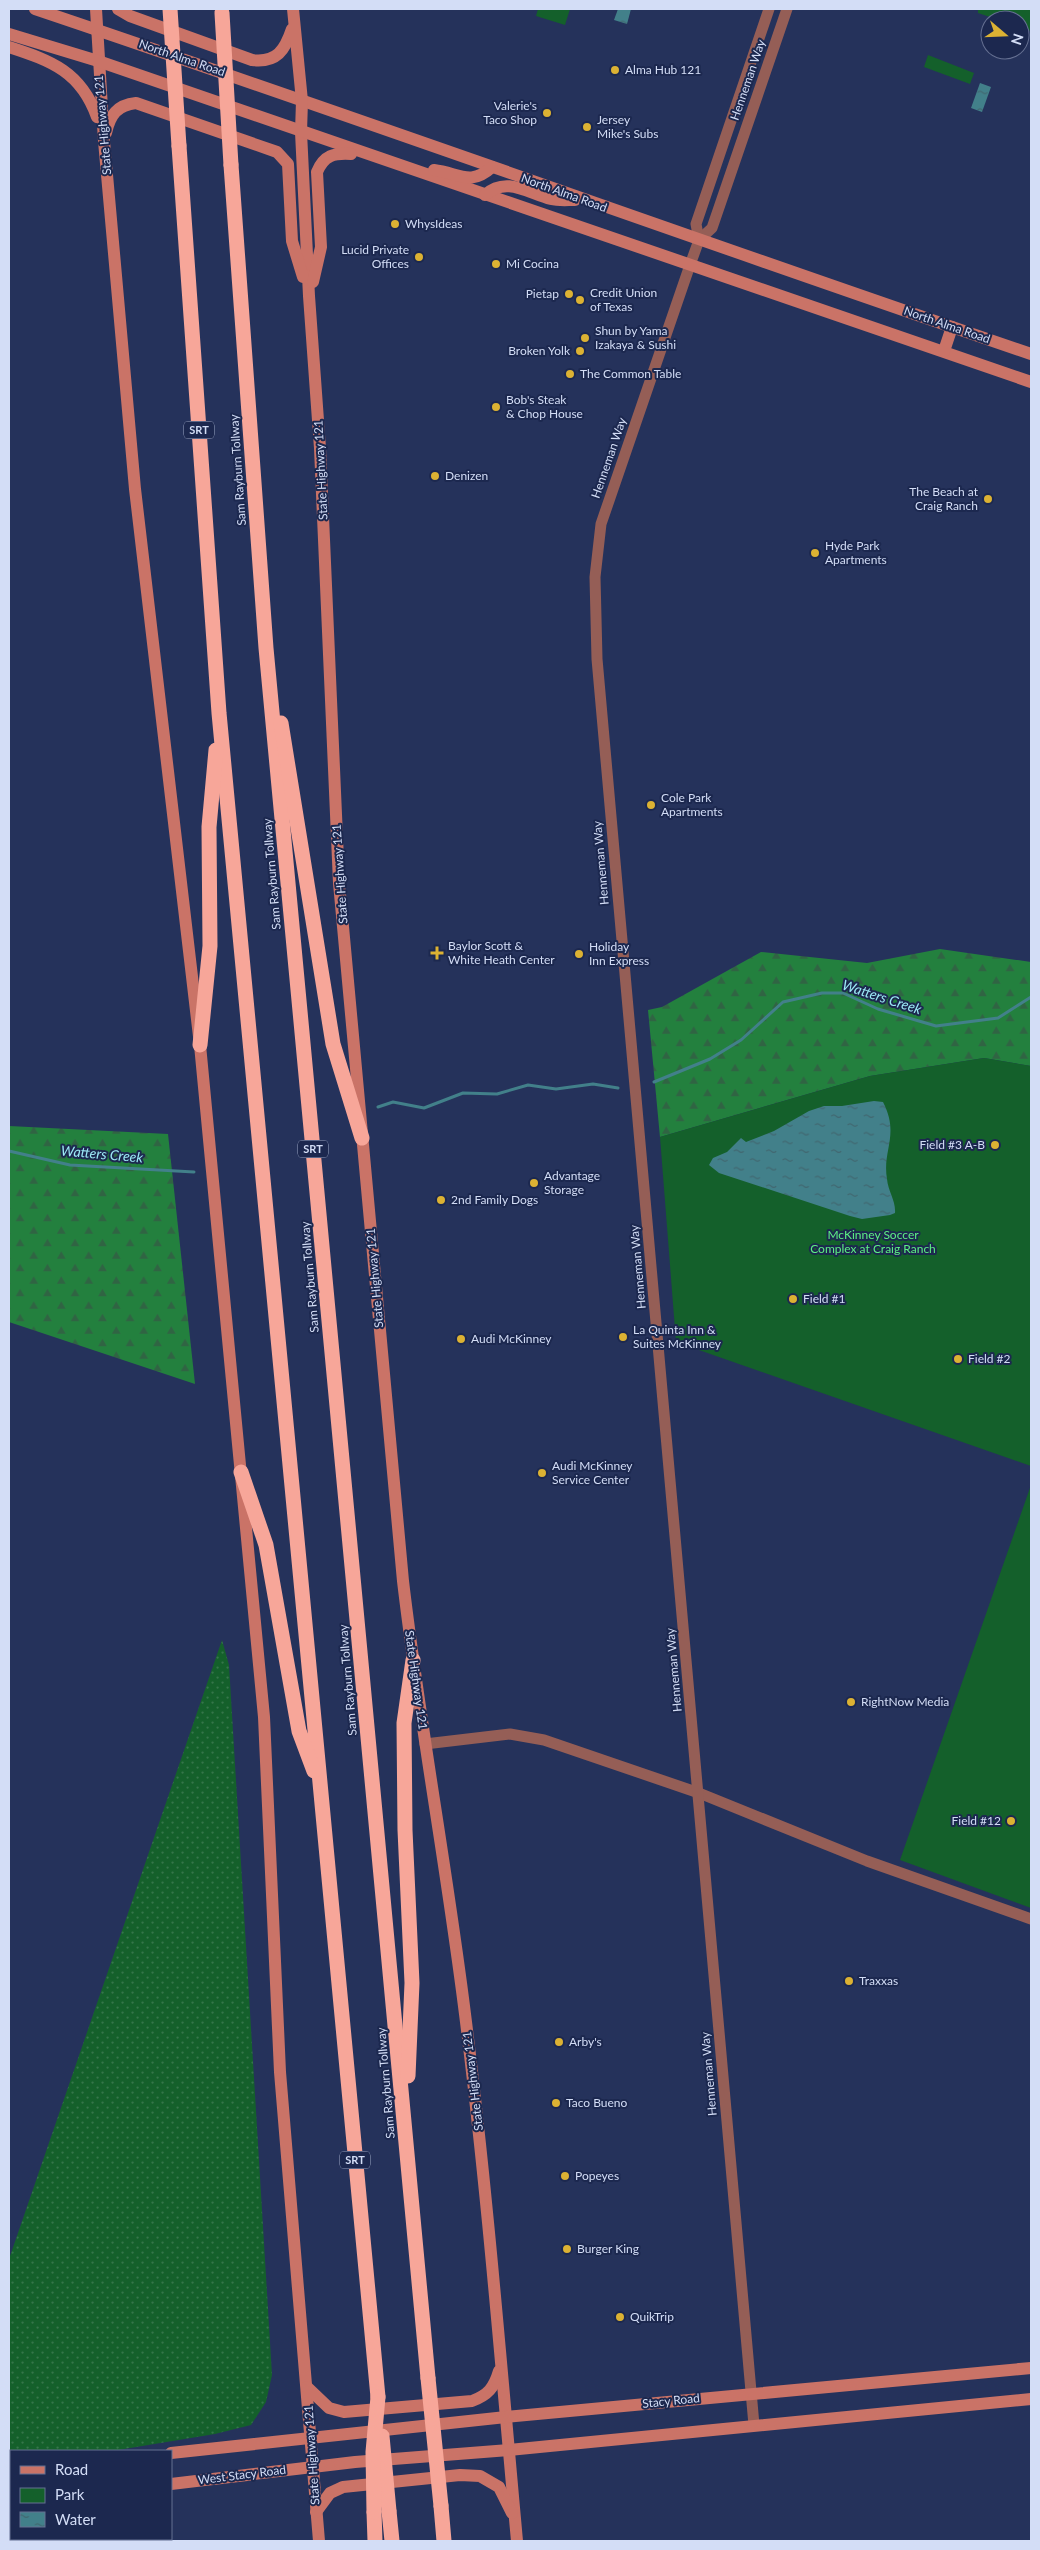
<svg xmlns="http://www.w3.org/2000/svg" width="1040" height="2550" font-family="Lato,sans-serif">
<style>
.grass{fill:url(#grass-dots)}
.forest{fill:url(#forest-firs)}
.park{fill:#14602b}
.water{fill:url(#water-ripples)}
.lines{fill:none;stroke-linecap:round;stroke-linejoin:round}
.stream{stroke:#42808a;stroke-width:3}
.minor{stroke:#955e56;stroke-width:11}
.secondary{stroke:#ca7367;stroke-width:12}
.motorway{stroke:#f7a699;stroke-width:15}
.motorway-bridge{stroke:#f7a699;stroke-width:15}
.poi-dot{fill:#dcb233;stroke:#1c284f;stroke-width:2}
.labels{text-anchor:middle;stroke-width:4;stroke-linejoin:round;paint-order:stroke}
.shield{fill:#1c284f;stroke:#9ca7c4;stroke-width:1}
.shield-label{font-size:11px;font-weight:bold;fill:#d3ddf6}
.street-label{font-size:12px;fill:#d3ddf6;stroke:#1c284f}
.poi-label{font-size:12px;fill:#d3ddf6;stroke:#1c284f;text-anchor:start}
.park-label{font-size:12px;fill:#5def83;stroke:#1c284f}
.water-label{font-size:14px;font-style:italic;fill:#9ceaf6;stroke:#1c284f}
</style>
<defs>
<pattern id="grass-dots" width="8" height="8" patternUnits="userSpaceOnUse" patternTransform="scale(1.25)"><rect width="8" height="8" fill="#14602b"/><path d="M2 2h.1M6 6h.1" fill="none" stroke="#35764a" stroke-width="1.8" stroke-linecap="round"/></pattern>
<pattern id="forest-firs" width="22" height="20" patternUnits="userSpaceOnUse" patternTransform="scale(1.25)"><rect width="22" height="20" fill="#23803e"/><path d="M5 1l3.5 6h-7zM16 11l3.5 6h-7z" fill="#306443"/></pattern>
<pattern id="water-ripples" width="26" height="14" patternUnits="userSpaceOnUse" patternTransform="scale(1.25)"><rect width="26" height="14" fill="#42808a"/><path d="M2 4q2-2 4 0t4 0M15 11q2-2 4 0t4 0" fill="none" stroke="#416770"/></pattern>
</defs>
<rect width="100%" height="100%" fill="#25325b"/>
<polygon class="grass" points="222,1640 229,1665 272,2375 266,2402 251,2425 215,2434 112,2451 11,2451 11,2468 9,2468 9,2259"/>
<g class="forest">
<polygon points="940,949 1031,962 1031,1066 984,1058 870,1076 660,1137 648,1010 662,1007 761,952 867,963"/>
<polygon points="9,1126 168,1134 195,1384 9,1322"/>
</g>
<g class="park">
<polygon points="538,9 570,9 565,25 536,16"/>
<polygon points="978,9 1031,9 1031,31 1020,27 1020,20 999,20 978,13"/>
<polygon points="928,55 974,73 970,84 924,67"/>
<polygon points="984,1058 1031,1066 1031,1466 676,1342 660,1137 870,1076"/>
<polygon points="1031,1485 1031,1908 900,1860"/>
</g>
<g class="water">
<polygon points="618,9 631,9 627,24 614,20"/>
<polygon points="980,83 991,87 982,112 971,108"/>
<path d="M874 1101 883 1102C900 1135 882 1150 887 1179 888 1191 896 1201 895 1213L890 1215 862 1219 850 1216 719 1173 709 1165 713 1158 727 1152 741 1138 746 1142 774 1131 809 1111 824 1106H842Z"/>
</g>
<g class="lines">
<g class="stream">
<polyline points="654,1082 710,1059 741,1040 783,1002 822,993 843,993 878,1009 936,1026 998,1018 1031,997"/>
<polyline points="378,1107 393,1102 424,1108 463,1093 497,1094 528,1085 556,1089 593,1084 618,1088"/>
<polyline points="9,1151 70,1165 194,1172"/>
</g>
<g class="minor">
<polyline points="699,240 696,224 769,9"/>
<polyline points="425,1744 510,1734 544,1740 699,1793 867,1861 1031,1919"/>
<polyline points="754,2425 597,659 595,577 601,524 690,265 699,240 712,228 787,9"/>
</g>
<g class="secondary">
<path d="M35 9C368 121 699 241 1031 354"/>
<polyline points="96,9 104,141 135,489 200,1045 264,1717 280,2072 319,2541"/>
<path d="M118 9 130 16 252 60C277 63 285 50 292 29"/>
<path d="M293 9 302 101 301 132 309 296 320 448 339 883 403 1581C420 1726 447 1869 465 2014 487 2189 501 2365 517 2541"/>
<polyline points="9,34 98,61 1031,382"/>
<path d="M9 47C52 61 81 72 97 117"/>
<path d="M106 133C110 115 117 105 136 103L277 152 288 164 292 241 303 277"/>
<path d="M434 170C459 173 470 187 492 167"/>
<path d="M485 195C506 176 528 193 551 199 559 201 567 200 575 200"/>
<path d="M313 282 321 247 317 172C324 155 334 153 351 154"/>
<polyline points="944,351 952,327"/>
<path d="M307 2387 329 2408 344 2412 472 2401C488 2395 494 2388 499 2371"/>
<polyline points="171,2453 506,2417 1031,2368"/>
<polyline points="9,2473 11,2473"/>
<polyline points="171,2484 355,2462 509,2450 1031,2399"/>
<polyline points="9,2505 11,2505"/>
<polyline points="316,2512 330,2493 343,2487 460,2475 480,2476 499,2487 512,2513"/>
</g>
<g class="motorway">
<polyline points="179,146 219,713 378,2397"/>
<polyline points="231,165 266,648 428,2378"/>
<polyline points="281,723 333,1044 362,1138"/>
<polyline points="200,1045 210,946 209,827 216,750"/>
<polyline points="241,1472 266,1545 299,1731 314,1771"/>
<polyline points="408,2076 412,1983 405,1830 404,1723 413,1660"/>
<polyline points="441,2506 444,2541"/>
<polyline points="389,2511 392,2541"/>
<polyline points="374,2512 375,2541"/>
</g>
<g class="motorway-bridge">
<polyline points="170,9 179,146"/>
<polyline points="222,13 231,165"/>
<polyline points="428,2378 441,2506"/>
<polyline points="382,2436 389,2511"/>
<polyline points="374,2512 373,2452 378,2397"/>
</g>
</g>
<g class="poi-dot">
<circle cx="615" cy="70" r="5"/>
<circle cx="547" cy="113" r="5"/>
<circle cx="587" cy="127" r="5"/>
<circle cx="395" cy="224" r="5"/>
<circle cx="419" cy="257" r="5"/>
<circle cx="496" cy="264" r="5"/>
<circle cx="569" cy="294" r="5"/>
<circle cx="580" cy="300" r="5"/>
<circle cx="585" cy="338" r="5"/>
<circle cx="580" cy="351" r="5"/>
<circle cx="570" cy="374" r="5"/>
<circle cx="496" cy="407" r="5"/>
<circle cx="435" cy="476" r="5"/>
<circle cx="988" cy="499" r="5"/>
<circle cx="815" cy="553" r="5"/>
<circle cx="651" cy="805" r="5"/>
<path d="M434.5 945.5h5v5h5v5h-5v5h-5v-5h-5v-5h5z"/>
<circle cx="579" cy="954" r="5"/>
<circle cx="995" cy="1145" r="5"/>
<circle cx="534" cy="1183" r="5"/>
<circle cx="441" cy="1200" r="5"/>
<circle cx="793" cy="1299" r="5"/>
<circle cx="623" cy="1337" r="5"/>
<circle cx="461" cy="1339" r="5"/>
<circle cx="958" cy="1359" r="5"/>
<circle cx="542" cy="1473" r="5"/>
<circle cx="851" cy="1702" r="5"/>
<circle cx="1011" cy="1821" r="5"/>
<circle cx="849" cy="1981" r="5"/>
<circle cx="559" cy="2042" r="5"/>
<circle cx="556" cy="2103" r="5"/>
<circle cx="565" cy="2176" r="5"/>
<circle cx="567" cy="2249" r="5"/>
<circle cx="620" cy="2317" r="5"/>
</g>
<g class="labels">
<g class="shield">
<rect x="184" y="421.5" width="30" height="17" rx="4"/>
<rect x="298" y="1140.5" width="30" height="17" rx="4"/>
<rect x="340" y="2151.5" width="30" height="17" rx="4"/>
</g>
<g class="shield-label">
<text x="199" y="434">SRT</text>
<text x="313" y="1153">SRT</text>
<text x="355" y="2164">SRT</text>
</g>
<g class="street-label">
<text transform="translate(182 58) rotate(19)" y="4">North Alma Road</text>
<text transform="translate(748 80) rotate(-71)" y="4">Henneman Way</text>
<text transform="translate(103 125) rotate(-95)" y="4">State Highway 121</text>
<text transform="translate(564 193) rotate(20)" y="4">North Alma Road</text>
<text transform="translate(947 325) rotate(19)" y="4">North Alma Road</text>
<text transform="translate(609 458) rotate(-71)" y="4">Henneman Way</text>
<text transform="translate(238 470) rotate(-94)" y="4">Sam Rayburn Tollway</text>
<text transform="translate(321 470) rotate(-93)" y="4">State Highway 121</text>
<text transform="translate(601 863) rotate(-95)" y="4">Henneman Way</text>
<text transform="translate(272 874) rotate(-95)" y="4">Sam Rayburn Tollway</text>
<text transform="translate(340 874) rotate(-94)" y="4">State Highway 121</text>
<text transform="translate(638 1267) rotate(-95)" y="4">Henneman Way</text>
<text transform="translate(310 1277) rotate(-95)" y="4">Sam Rayburn Tollway</text>
<text transform="translate(375 1278) rotate(-95)" y="4">State Highway 121</text>
<text transform="translate(674 1670) rotate(-95)" y="4">Henneman Way</text>
<text transform="translate(348 1680) rotate(-95)" y="4">Sam Rayburn Tollway</text>
<text transform="translate(416 1680) rotate(82)" y="4">State Highway 121</text>
<text transform="translate(709 2074) rotate(-95)" y="4">Henneman Way</text>
<text transform="translate(473 2081) rotate(-97)" y="4">State Highway 121</text>
<text transform="translate(386 2083) rotate(-95)" y="4">Sam Rayburn Tollway</text>
<text transform="translate(671 2401) rotate(-6)" y="4">Stacy Road</text>
<text transform="translate(312 2455) rotate(-94)" y="4">State Highway 121</text>
<text transform="translate(242 2475) rotate(-7)" y="4">West Stacy Road</text>
</g>
<g class="poi-label">
<text x="625" y="74">Alma Hub 121</text>
<text x="537" y="110" text-anchor="end">Valerie's<tspan x="537" dy="14">Taco Shop</tspan></text>
<text x="597" y="124">Jersey<tspan x="597" dy="14">Mike's Subs</tspan></text>
<text x="405" y="228">WhysIdeas</text>
<text x="409" y="254" text-anchor="end">Lucid Private<tspan x="409" dy="14">Offices</tspan></text>
<text x="506" y="268">Mi Cocina</text>
<text x="590" y="297">Credit Union<tspan x="590" dy="14">of Texas</tspan></text>
<text x="559" y="298" text-anchor="end">Pietap</text>
<text x="595" y="335">Shun by Yama<tspan x="595" dy="14">Izakaya &amp; Sushi</tspan></text>
<text x="570" y="355" text-anchor="end">Broken Yolk</text>
<text x="580" y="378">The Common Table</text>
<text x="506" y="404">Bob's Steak<tspan x="506" dy="14">&amp; Chop House</tspan></text>
<text x="445" y="480">Denizen</text>
<text x="978" y="496" text-anchor="end">The Beach at<tspan x="978" dy="14">Craig Ranch</tspan></text>
<text x="825" y="550">Hyde Park<tspan x="825" dy="14">Apartments</tspan></text>
<text x="661" y="802">Cole Park<tspan x="661" dy="14">Apartments</tspan></text>
<text x="448" y="950">Baylor Scott &amp;<tspan x="448" dy="14">White Heath Center</tspan></text>
<text x="589" y="951">Holiday<tspan x="589" dy="14">Inn Express</tspan></text>
<text x="985" y="1149" text-anchor="end">Field #3 A-B</text>
<text x="544" y="1180">Advantage<tspan x="544" dy="14">Storage</tspan></text>
<text x="451" y="1204">2nd Family Dogs</text>
<text x="803" y="1303">Field #1</text>
<text x="633" y="1334">La Quinta Inn &amp;<tspan x="633" dy="14">Suites McKinney</tspan></text>
<text x="471" y="1343">Audi McKinney</text>
<text x="968" y="1363">Field #2</text>
<text x="552" y="1470">Audi McKinney<tspan x="552" dy="14">Service Center</tspan></text>
<text x="861" y="1706">RightNow Media</text>
<text x="1001" y="1825" text-anchor="end">Field #12</text>
<text x="859" y="1985">Traxxas</text>
<text x="569" y="2046">Arby's</text>
<text x="566" y="2107">Taco Bueno</text>
<text x="575" y="2180">Popeyes</text>
<text x="577" y="2253">Burger King</text>
<text x="630" y="2321">QuikTrip</text>
</g>
<g class="park-label">
<text x="873" y="1239">McKinney Soccer<tspan x="873" dy="14">Complex at Craig Ranch</tspan></text>
</g>
<g class="water-label">
<text transform="translate(882 997) rotate(18)" y="5">Watters Creek</text>
<text transform="translate(102 1154) rotate(5)" y="5">Watters Creek</text>
</g>
</g>
<rect width="1040" height="2550" fill="none" stroke="#d3ddf6" stroke-width="20"/>
<rect x="10" y="2450" width="162" height="90" fill="#1c284f" stroke="#657092"/>
<rect x="20" y="2466" width="25" height="8" fill="#ca7367" stroke="#657092"/>
<text x="55" y="2475" font-size="15" fill="#d3ddf6">Road</text>
<rect x="20" y="2488" width="25" height="15" fill="#14602b" stroke="#657092"/>
<text x="55" y="2500" font-size="15" fill="#d3ddf6">Park</text>
<rect x="20" y="2512" width="25" height="15" fill="url(#water-ripples)" stroke="#657092"/>
<text x="55" y="2525" font-size="15" fill="#d3ddf6">Water</text>
<g transform="translate(1005 35) rotate(109)"><circle r="24" fill="#1c284f" stroke="#657092"/>
<path d="M0-4L9 19L0 12L-9 19Z" fill="#dcb233"/>
<text y="-8" font-size="14" font-weight="bold" text-anchor="middle" fill="#d3ddf6">N</text>
</g>
</svg>
